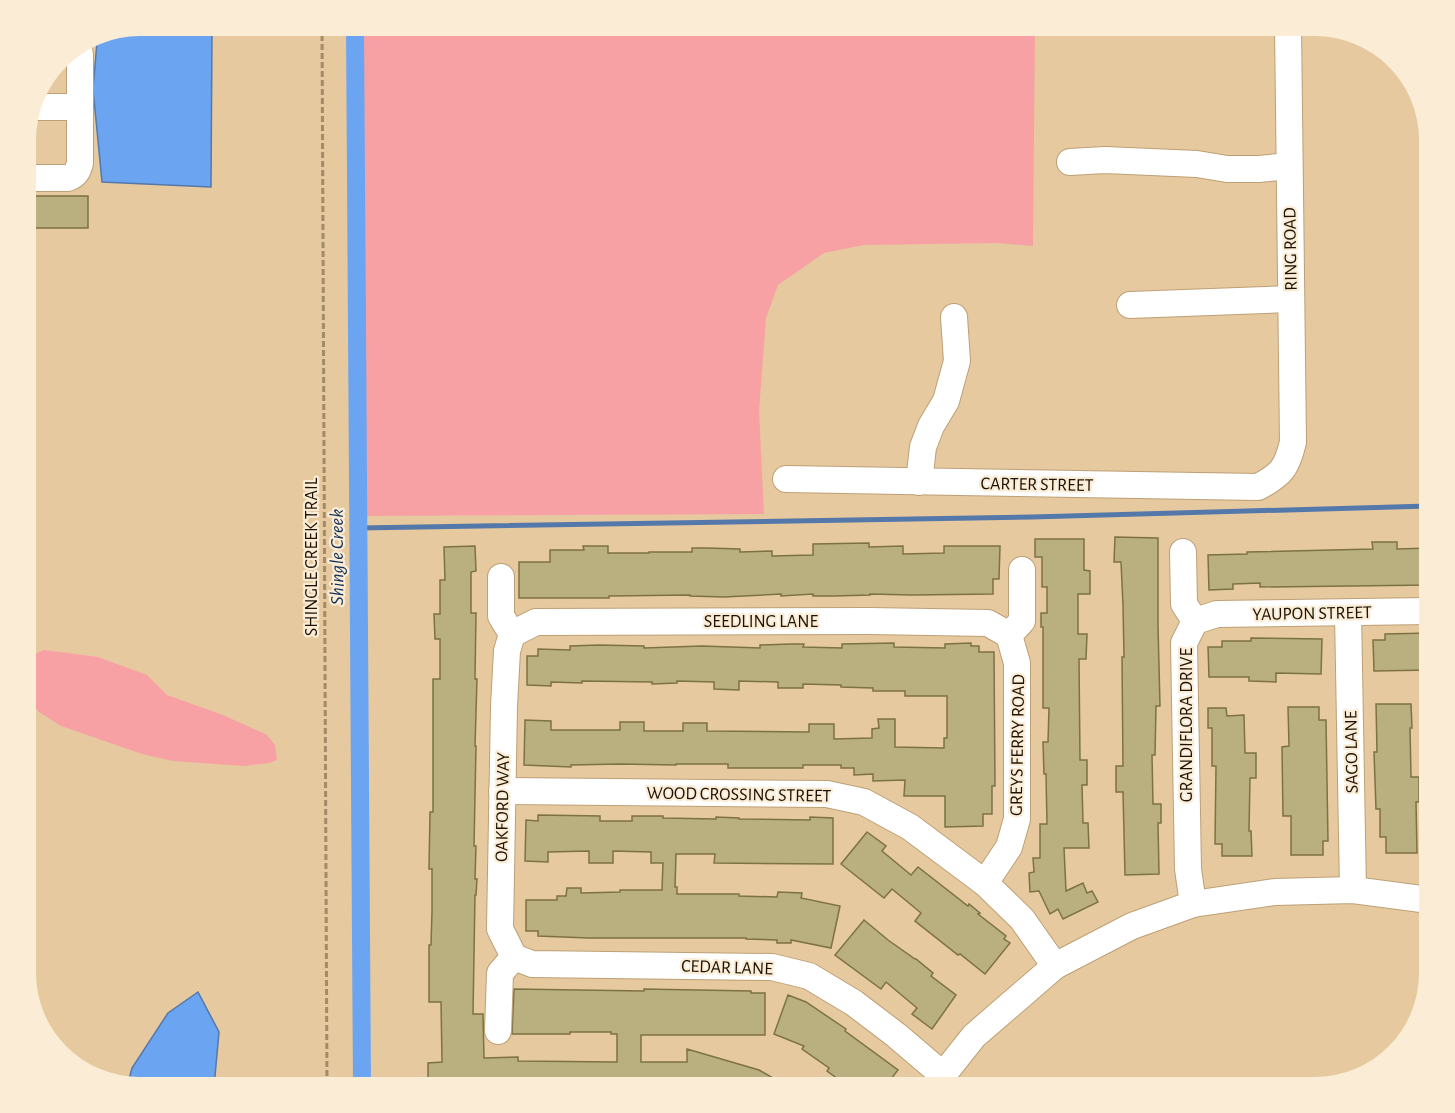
<svg xmlns="http://www.w3.org/2000/svg" width="1455" height="1113" font-family="'Alegreya Sans',sans-serif">
<style>
.green{fill:#f8a1a5}
.water{fill:#6ba4f1;stroke:#5478aa;stroke-width:1.5}
.lines{fill:none;stroke-linecap:round;stroke-linejoin:round}
.stream{stroke:#5478aa;stroke-width:5}
.canal{stroke:#6ba4f1;stroke-width:18}
.building{fill:#baaf7f;stroke:#7d7244;stroke-width:1.5}
.minor-casing{stroke:#bda076;stroke-width:28}
.path{stroke:#a28b69;stroke-width:3;stroke-dasharray:6 3;stroke-linecap:butt}
.minor{stroke:#fff;stroke-width:26}
.labels{text-anchor:middle;stroke-width:4.5;stroke-linejoin:round;paint-order:stroke}
.street-label{font-size:18px;fill:#1d1203;stroke:#fbecd6}
.water-label{font-size:20px;font-style:italic;fill:#143055;stroke:#fbecd6}
</style>
<rect width="100%" height="100%" fill="#e6c99e"/>
<g class="green">
<polygon points="355,26 1035,26 1033,246 997,243 864,245 824,253 778,285 766,318 759,411 764,514 359,516"/>
<polygon points="44,650 98,657 147,675 167,695 223,715 267,735 275,745 277,760 269,763 244,766 173,761 142,754 61,726 39,712 30,701 26,694 26,658"/>
</g>
<g class="water">
<polygon points="139,26 212,28 211,187 102,182 93,89 97,42"/>
<polygon points="198,992 219,1032 214,1087 140,1087 128,1083 132,1068 168,1013"/>
</g>
<g class="lines">
<polyline class="stream" points="359,528 1032,517 1429,506"/>
<polyline class="canal" points="355,26 362,1087"/>
</g>
<g class="building">
<rect x="26" y="196" width="62" height="32"/>
<polygon points="1115,537 1158,538 1158,626 1160,706 1156,706 1155,755 1152,755 1153,804 1161,804 1161,823 1158,823 1159,874 1125,875 1123,792 1116,792 1116,766 1123,766 1122,657 1124,657 1123,605 1121,562 1114,562"/>
<polygon points="1035,539 1084,539 1084,570 1090,571 1090,594 1078,594 1078,634 1087,634 1086,659 1079,659 1080,760 1087,760 1087,785 1082,785 1083,823 1088,823 1089,848 1064,848 1066,891 1083,883 1087,893 1092,891 1098,902 1063,919 1058,909 1050,914 1039,891 1030,892 1029,873 1034,872 1033,858 1040,858 1040,824 1047,824 1046,774 1044,774 1043,742 1048,742 1049,708 1043,708 1043,627 1041,627 1041,613 1047,613 1047,587 1042,587 1042,557 1035,557"/>
<polygon points="1372,542 1397,542 1397,549 1430,548 1430,585 1260,587 1260,583 1233,584 1233,589 1209,590 1208,555 1247,554 1247,552 1373,549"/>
<polygon points="869,543 869,547 903,546 903,554 944,553 944,546 1000,546 999,579 993,579 993,594 912,595 870,594 870,595 834,596 813,596 813,594 781,596 781,594 724,597 690,596 690,595 609,596 609,598 519,598 519,562 550,562 550,550 584,550 583,546 608,546 608,553 649,553 649,552 692,552 692,548 707,548 740,549 740,552 772,551 772,556 813,555 813,544"/>
<polygon points="475,546 476,571 471,572 471,613 476,613 475,679 477,679 475,746 476,746 474,846 476,846 475,879 477,879 476,895 475,895 473,1014 483,1014 484,1058 518,1057 518,1061 617,1062 617,1034 611,1034 611,1032 570,1032 570,1034 512,1034 514,989 644,991 644,989 751,991 751,993 765,993 765,1035 641,1035 641,1062 687,1062 687,1049 759,1070 790,1088 428,1088 428,1063 442,1062 441,1002 429,1002 429,945 431,945 432,911 432,869 429,869 430,812 433,812 433,679 440,679 440,639 435,639 434,614 440,614 440,580 445,580 444,547"/>
<polygon points="1430,633 1430,670 1374,671 1373,640 1385,640 1385,634"/>
<polygon points="1251,638 1322,639 1321,674 1276,673 1276,682 1249,681 1249,677 1209,677 1208,647 1222,647 1222,641 1251,641"/>
<polygon points="894,643 894,647 945,648 945,644 971,643 971,646 979,646 979,652 994,652 995,786 992,786 992,814 983,814 983,826 945,827 945,796 904,796 905,780 873,781 873,774 854,775 854,768 841,768 841,765 803,765 803,768 728,768 728,764 676,764 676,765 620,764 571,765 571,767 524,765 525,720 551,721 551,730 620,730 620,722 644,722 644,731 683,731 683,723 707,723 707,731 809,732 809,724 834,724 834,739 872,738 872,729 879,728 878,719 895,719 895,747 944,748 944,738 947,738 947,696 905,696 905,691 873,691 873,688 841,687 841,685 803,684 803,688 778,688 778,682 739,681 739,690 714,689 714,682 677,681 677,683 652,684 652,682 582,681 582,683 551,682 551,686 527,685 527,656 538,656 538,649 570,650 570,646 599,645 644,646 644,648 702,646 760,648 760,645 791,644 804,644 803,647 842,648 842,644"/>
<polygon points="1376,704 1411,704 1412,728 1410,728 1411,777 1419,777 1419,802 1416,802 1417,853 1386,853 1386,837 1380,837 1380,809 1376,809 1374,752 1377,752"/>
<polygon points="1288,707 1319,707 1319,720 1326,720 1328,841 1323,841 1323,855 1291,855 1291,816 1283,816 1282,747 1289,746"/>
<polygon points="1208,708 1226,708 1227,716 1244,715 1245,753 1256,753 1256,778 1250,778 1249,831 1251,831 1252,856 1222,856 1222,844 1215,844 1216,766 1212,766 1212,728 1208,728"/>
<polygon points="538,815 600,816 600,821 632,821 632,816 663,816 663,818 716,819 716,817 739,818 739,819 810,820 810,817 833,818 833,864 714,863 715,854 676,854 675,887 677,887 677,894 739,894 739,896 777,897 778,892 802,893 801,898 840,906 831,948 791,940 791,943 777,943 777,940 746,939 746,938 589,938 538,936 538,931 526,931 526,900 557,900 557,896 566,896 567,888 581,888 581,893 620,892 620,890 662,890 663,863 651,863 651,852 613,851 613,863 589,863 589,851 548,852 548,862 525,861 526,820 538,821"/>
<polygon points="867,832 886,846 882,851 911,875 918,867 968,906 969,904 980,913 978,914 1006,936 1004,939 1010,943 985,974 960,954 958,955 915,921 921,913 892,889 884,898 841,864"/>
<polygon points="864,920 888,940 915,959 916,959 933,973 931,976 956,995 932,1029 912,1014 917,1008 886,982 881,989 835,955"/>
<polygon points="788,995 806,1002 846,1029 845,1031 898,1070 884,1088 849,1087 827,1071 829,1068 802,1049 804,1046 774,1034"/>
</g>
<g class="lines">
<defs>
<g id="minor">
<polyline points="33,107 80,107"/>
<polyline points="1070,162 1105,160 1197,164 1227,169 1259,169 1289,166"/>
<path d="M26 178H68C76 175 78 171 80 163V55L79 49"/>
<polyline points="1130,305 1290,299"/>
<path d="M786 479 1258 487C1281 475 1287 468 1293 442L1288 26"/>
<polyline points="919,482 923,447 931,426 946,401 957,361 954,317"/>
<polyline points="1183,552 1184,604 1195,621 1184,643 1188,869 1193,904"/>
<polyline points="501,577 501,616 512,634 507,651 504,706 500,929 514,957"/>
<polyline points="1348,613 1353,890"/>
<polyline points="1195,621 1217,614 1429,611"/>
<polyline points="512,634 536,622 870,621 988,623 1009,635"/>
<polyline points="1009,635 1022,621 1022,570"/>
<polyline points="502,791 827,794 864,802 910,827 985,883 1022,919 1055,966"/>
<polyline points="985,883 1009,847 1017,819 1017,663 1009,635"/>
<polyline points="514,957 532,964 772,967 809,976 854,1003 896,1035 943,1075"/>
<polyline points="498,1031 500,973 514,957"/>
<polyline points="935,1087 943,1075 974,1036 1055,966 1132,926 1193,904 1275,892 1353,890 1429,900"/>
</g>
</defs>
<use href="#minor" class="minor-casing"/>
<polyline class="path" points="322,26 327,1087"/>
<use href="#minor" class="minor"/>
</g>
<g class="labels">
<g class="street-label">
<text transform="translate(1290 249) rotate(-91)" y="6">RING ROAD</text>
<text transform="translate(1037 484) rotate(1)" y="6">CARTER STREET</text>
<text transform="translate(311 557) rotate(-90)" y="6">SHINGLE CREEK TRAIL</text>
<text transform="translate(1312 613) rotate(-1)" y="6">YAUPON STREET</text>
<text x="761" y="627">SEEDLING LANE</text>
<text transform="translate(1186 725) rotate(-90)" y="6">GRANDIFLORA DRIVE</text>
<text transform="translate(1017 745) rotate(-89)" y="6">GREYS FERRY ROAD</text>
<text transform="translate(1351 752) rotate(-91)" y="6">SAGO LANE</text>
<text transform="translate(739 794) rotate(1)" y="6">WOOD CROSSING STREET</text>
<text transform="translate(502 807) rotate(-89)" y="6">OAKFORD WAY</text>
<text transform="translate(727 967) rotate(2)" y="6">CEDAR LANE</text>
</g>
<g class="water-label">
<text transform="translate(336 557) rotate(-90)" y="7">Shingle Creek</text>
</g>
</g>
<path d="M0 0H1455V1113H0ZM140 36H1315A104 104 0 0 1 1419 140V973A104 104 0 0 1 1315 1077H140A104 104 0 0 1 36 973V140A104 104 0 0 1 140 36Z" fill="#fbecd6" fill-rule="evenodd"/>
</svg>
